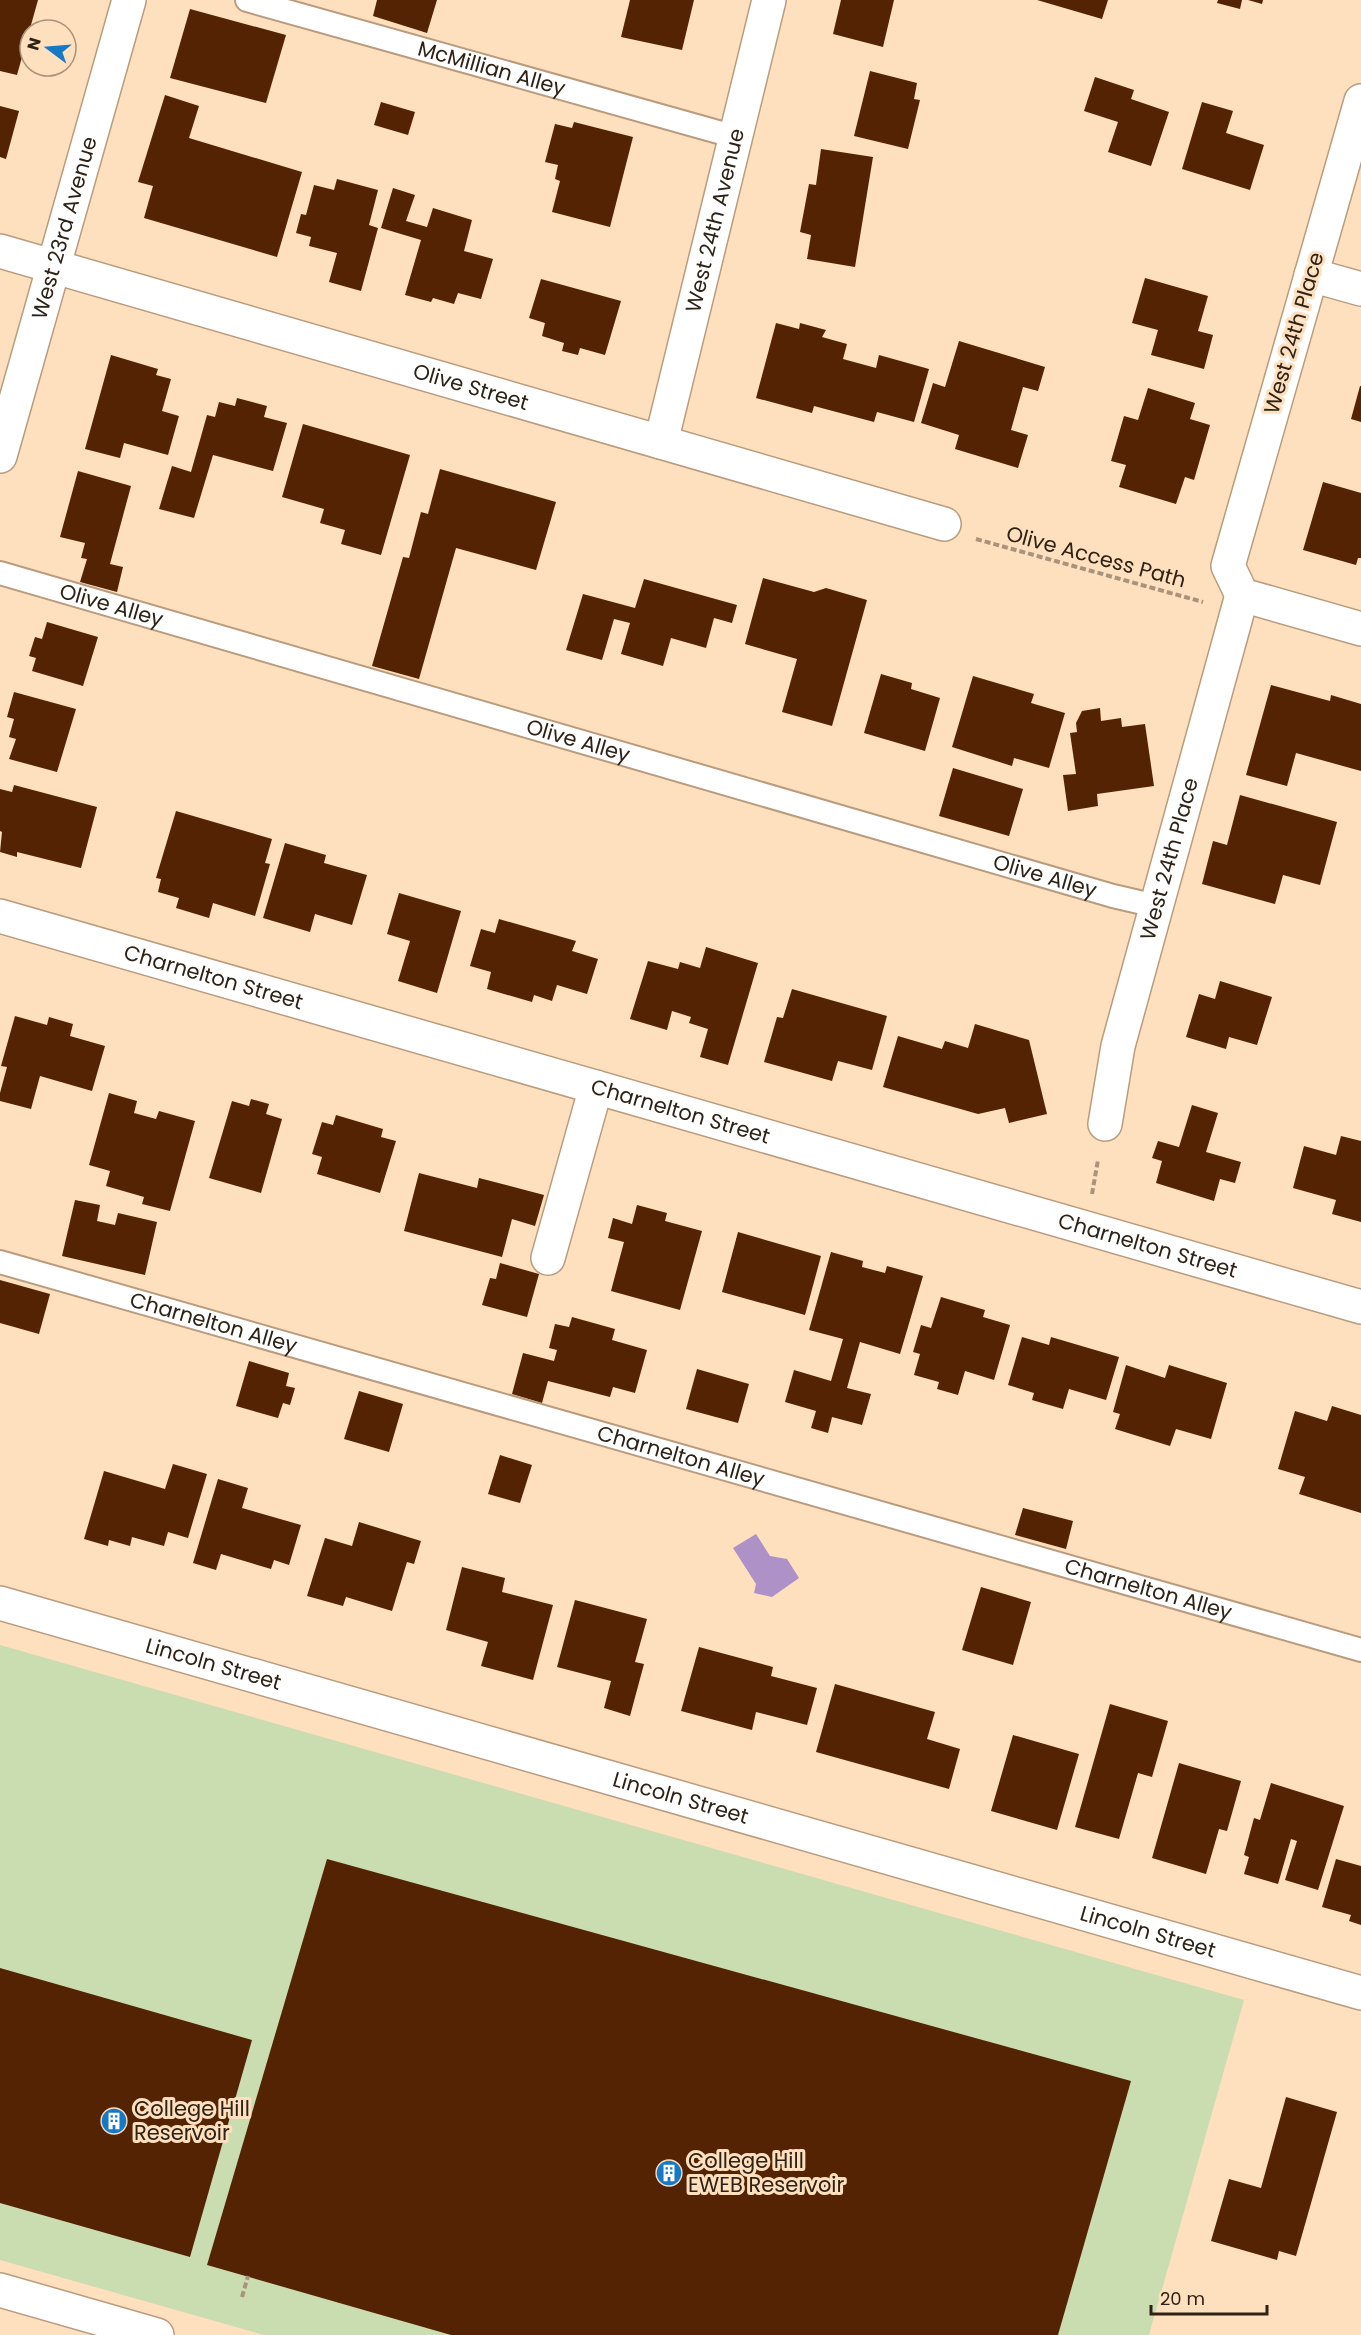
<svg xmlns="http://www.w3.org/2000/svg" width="1361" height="2335" font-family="Poppins,sans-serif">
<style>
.green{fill:#c9ddb1}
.water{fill:#ad91c7}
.building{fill:#542303}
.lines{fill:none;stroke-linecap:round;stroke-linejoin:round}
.lane-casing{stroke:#b99c7d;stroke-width:26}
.street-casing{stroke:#b99c7d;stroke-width:36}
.path{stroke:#aa937a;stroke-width:4;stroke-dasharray:6 3;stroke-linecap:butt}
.lane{stroke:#fff;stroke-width:22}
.street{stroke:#fff;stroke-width:33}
.labels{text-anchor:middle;stroke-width:6;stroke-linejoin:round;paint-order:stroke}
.street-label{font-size:21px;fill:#2d2215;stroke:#fedfbe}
.poi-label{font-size:21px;fill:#2d2215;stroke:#fedfbe;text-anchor:start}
</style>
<rect width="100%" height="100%" fill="#fedfbe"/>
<polygon class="green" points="0,1645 1244,2000 1149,2335 264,2335 0,2260"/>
<polygon class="water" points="756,1534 770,1556 787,1559 799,1578 772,1597 754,1593 756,1584 733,1548"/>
<g class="building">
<polygon points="0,0 38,0 17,75 0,71"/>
<polygon points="377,0 437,0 427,33 373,16"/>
<polygon points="630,0 694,0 682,50 621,37"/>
<polygon points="841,0 894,0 883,47 833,34"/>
<polygon points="1037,0 1108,0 1102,19"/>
<polygon points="1218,0 1242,0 1240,9 1217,3"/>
<polygon points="1248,0 1263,0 1262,4"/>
<polygon points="190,9 286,35 266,103 170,78"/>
<polygon points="870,71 917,83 914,99 920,100 908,149 854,136"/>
<polygon points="1095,77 1134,90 1131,99 1169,112 1151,166 1108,152 1118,122 1084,111"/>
<polygon points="165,95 199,106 189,138 302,172 277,257 144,218 153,186 138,182"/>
<polygon points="381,102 415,112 408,135 374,125"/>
<polygon points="1202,102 1233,111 1226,133 1264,145 1250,190 1182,169"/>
<polygon points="0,106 19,111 6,159 0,157"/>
<polygon points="574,122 633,137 610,227 552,212 560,181 555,179 558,165 545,162 555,124 572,128"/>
<polygon points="821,149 873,157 855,267 807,259 811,235 800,232 809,184 816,185"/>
<polygon points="337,179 378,190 369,225 378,228 361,291 329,282 337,253 309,246 311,237 296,233 301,214 306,215 314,185 334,190"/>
<polygon points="393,188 415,195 406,221 427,227 433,208 472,220 464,251 493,259 481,299 458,293 454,304 433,298 431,302 405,295 421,240 381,228"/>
<polygon points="1145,278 1208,296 1198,331 1213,335 1204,369 1151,355 1158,330 1132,323"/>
<polygon points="541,279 621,301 605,355 580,348 578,355 562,351 564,343 542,336 545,323 529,318"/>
<polygon points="776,323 799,329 800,323 826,330 822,337 847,344 843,359 876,368 879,355 929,369 914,422 877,412 874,422 814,406 812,413 756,398"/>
<polygon points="959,341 1045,367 1038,391 1023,387 1011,430 1028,435 1018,468 955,449 959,435 921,423 933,383 945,387"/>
<polygon points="111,355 158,369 156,375 171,379 162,411 179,416 168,455 124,443 120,458 85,449"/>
<polygon points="1360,386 1361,386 1361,422 1351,419"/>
<polygon points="1148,388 1195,403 1190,419 1210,425 1194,480 1185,477 1176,504 1119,487 1126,465 1111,461 1124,416 1138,420"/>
<polygon points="237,398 267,406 264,417 287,423 273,471 213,455 194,518 159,509 172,466 191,472 207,415 215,417 219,402 235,406"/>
<polygon points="303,424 410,455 381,555 341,544 345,530 320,523 324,509 282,497"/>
<polygon points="440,469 556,502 536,570 456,548 419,679 372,666 403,557 409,558 421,512 428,514"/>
<polygon points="78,471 131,486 110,564 123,567 117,592 80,582 87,559 81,558 85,543 60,537"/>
<polygon points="1323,482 1361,493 1361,558 1358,558 1356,565 1303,550"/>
<polygon points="763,578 814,592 826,588 867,600 832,726 782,712 797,659 745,644"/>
<polygon points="644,579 737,605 732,623 714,618 706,648 671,638 663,666 621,654 630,623 614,619 602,660 566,650 583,594 635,608"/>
<polygon points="47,622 98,637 83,686 32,671 36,658 29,656 35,637 42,639"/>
<polygon points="881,674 912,683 911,689 940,698 925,751 864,733"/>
<polygon points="973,676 1034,694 1031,703 1065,713 1049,768 1014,758 1012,766 952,747"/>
<polygon points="1271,685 1330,701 1331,695 1361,704 1361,771 1296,753 1287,786 1246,775"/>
<polygon points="14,692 76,709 57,772 9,759 16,739 9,737 14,719 7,717"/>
<polygon points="1100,708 1101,721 1121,718 1122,727 1145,724 1154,786 1097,794 1098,806 1068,811 1063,775 1076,774 1070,733 1077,732 1076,723 1082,711"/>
<polygon points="953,768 1023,789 1009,836 939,816"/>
<polygon points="14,785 97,807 81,868 17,852 17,857 0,852 2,832 0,831 0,789 12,792"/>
<polygon points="1240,795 1337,822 1320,885 1283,875 1275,904 1202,884 1213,841 1227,845"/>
<polygon points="176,811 272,839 265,863 270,864 255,916 213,903 209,918 176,908 179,898 158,892 161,879 156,878"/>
<polygon points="285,843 326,855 324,863 367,875 352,925 315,914 310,932 263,918"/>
<polygon points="399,893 461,911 437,993 398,981 410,941 387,934"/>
<polygon points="499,919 576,941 572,951 598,959 587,994 557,985 552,1001 534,995 532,1002 487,989 491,972 470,966 481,929 495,933"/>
<polygon points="706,947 758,963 728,1065 700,1057 708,1029 689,1023 691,1017 672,1011 667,1030 630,1019 648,961 678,969 680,962 700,968"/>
<polygon points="1220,981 1272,997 1257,1045 1229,1037 1226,1049 1186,1037 1199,994 1215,999"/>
<polygon points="792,989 887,1016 872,1070 838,1061 832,1081 764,1062 777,1017 783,1018"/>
<polygon points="15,1016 47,1025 49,1017 73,1024 70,1036 105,1046 92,1091 40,1076 31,1109 0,1101 0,1093 7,1067 1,1066"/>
<polygon points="975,1024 1029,1040 1047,1114 1009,1123 1005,1108 978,1114 883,1087 898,1036 942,1049 945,1041 968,1048"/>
<polygon points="109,1093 137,1101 134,1113 156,1119 159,1111 195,1121 170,1211 142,1204 144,1197 106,1186 110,1171 89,1165"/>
<polygon points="251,1099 269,1104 266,1114 282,1119 261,1193 209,1178 232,1101 249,1106"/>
<polygon points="1192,1105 1218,1113 1206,1152 1241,1162 1235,1183 1220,1179 1214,1201 1156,1183 1162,1161 1152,1158 1158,1141 1179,1147"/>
<polygon points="336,1115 383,1129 381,1137 396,1141 380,1193 317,1174 322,1157 312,1154 322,1122 333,1125"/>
<polygon points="1341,1136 1361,1141 1361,1222 1332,1214 1336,1200 1293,1188 1304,1146 1336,1155"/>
<polygon points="419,1173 477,1188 479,1178 544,1195 535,1226 512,1219 502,1257 404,1231"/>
<polygon points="75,1200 100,1205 97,1221 115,1225 118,1213 157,1222 145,1275 62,1256"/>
<polygon points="637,1205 667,1213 665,1221 702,1231 680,1310 611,1291 624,1242 608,1238 613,1218 632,1224"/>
<polygon points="738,1232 821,1256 805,1315 722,1292"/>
<polygon points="831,1252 863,1261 862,1267 885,1273 887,1266 923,1276 900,1354 860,1342 847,1388 871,1394 862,1425 832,1417 828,1433 811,1428 816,1411 785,1402 794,1370 831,1381 843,1339 809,1330"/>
<polygon points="500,1263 539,1274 527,1317 482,1305 490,1278 496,1279"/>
<polygon points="0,1280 50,1294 39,1334 0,1323"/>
<polygon points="941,1297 985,1310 983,1317 1010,1325 994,1380 965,1371 958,1395 937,1389 939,1382 914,1375 920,1354 913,1352 921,1325 931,1328"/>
<polygon points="572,1317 615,1329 612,1340 647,1350 635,1393 613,1387 610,1397 548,1381 542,1403 512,1394 523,1353 554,1361 557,1350 549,1348 555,1324 569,1327"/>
<polygon points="1022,1337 1049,1345 1051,1337 1119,1357 1106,1400 1069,1389 1063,1409 1032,1400 1034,1393 1008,1385"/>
<polygon points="249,1361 289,1373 286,1386 295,1388 290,1405 283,1403 278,1418 236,1406"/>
<polygon points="1126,1365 1165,1378 1169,1365 1227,1383 1211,1439 1176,1429 1170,1446 1115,1429 1120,1414 1113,1412"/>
<polygon points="697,1369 749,1384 738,1423 686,1409"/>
<polygon points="359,1391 403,1404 389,1452 344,1439"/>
<polygon points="1332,1406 1361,1415 1361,1513 1299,1494 1305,1477 1278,1469 1295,1411 1327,1421"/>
<polygon points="500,1455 532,1465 520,1503 488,1494"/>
<polygon points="173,1464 207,1474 188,1538 168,1532 164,1546 132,1537 130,1546 109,1540 108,1546 84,1539 104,1471 165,1489"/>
<polygon points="218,1479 248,1488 242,1508 301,1525 289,1565 274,1560 271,1569 221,1554 216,1570 193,1563"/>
<polygon points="1023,1508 1073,1521 1066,1549 1015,1535"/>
<polygon points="359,1522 421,1541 414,1564 407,1562 392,1611 346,1597 343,1606 307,1596 325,1538 352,1546"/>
<polygon points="462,1567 505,1578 502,1592 553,1605 533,1680 481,1666 488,1642 446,1630"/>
<polygon points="981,1587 1031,1602 1013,1665 962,1650"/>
<polygon points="575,1600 647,1619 635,1662 644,1664 630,1716 604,1708 611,1681 557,1667"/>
<polygon points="699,1647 773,1667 771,1676 817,1688 807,1725 756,1712 752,1730 681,1711"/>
<polygon points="835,1684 935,1712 927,1739 960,1749 949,1789 816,1752"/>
<polygon points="1110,1704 1168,1721 1152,1777 1138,1773 1119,1839 1075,1827"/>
<polygon points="1013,1735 1079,1754 1057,1830 991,1811"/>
<polygon points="1179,1763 1241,1781 1227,1831 1219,1829 1206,1874 1152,1858"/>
<polygon points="1271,1783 1344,1806 1318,1890 1285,1880 1297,1841 1291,1839 1278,1884 1244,1874 1249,1857 1244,1855 1254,1818 1260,1820"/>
<polygon points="327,1859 1131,2081 1058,2335 451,2335 207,2265"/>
<polygon points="1336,1859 1361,1866 1361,1925 1349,1921 1351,1915 1322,1907"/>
<polygon points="0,1968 252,2040 190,2257 0,2203"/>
<polygon points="1286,2097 1337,2112 1296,2256 1279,2251 1277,2260 1211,2241 1229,2179 1261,2188"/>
</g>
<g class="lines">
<defs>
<g id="lane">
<path id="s1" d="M247 0 736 137"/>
<path id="s2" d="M0 573 1113 896 1156 906"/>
<path id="s3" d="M0 1262 1361 1650"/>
</g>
<g id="street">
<polyline points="1361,101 1228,566 1242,595 1361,629"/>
<path id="s4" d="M0 251 944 524"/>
<polyline points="1311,275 1361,289"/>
<path id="s5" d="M661 442 769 0"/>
<path id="s6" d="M0 456 129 0"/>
<path id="s7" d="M0 916 1361 1307"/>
<path id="s8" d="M1105 1124 1118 1046 1242 595"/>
<polyline points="548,1258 596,1087"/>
<path id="s9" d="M0 1603 1361 1993"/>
<polyline points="0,2290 157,2335"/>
</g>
</defs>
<use href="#lane" class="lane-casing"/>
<use href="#street" class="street-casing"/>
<g class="path">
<polyline points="976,539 1203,602"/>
<polyline points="1092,1194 1098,1160"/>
<polyline points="242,2297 248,2276"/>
</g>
<use href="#lane" class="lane"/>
<use href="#street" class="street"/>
</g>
<defs>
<symbol id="building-disc" viewBox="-11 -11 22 22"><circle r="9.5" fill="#1579c5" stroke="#fedfbe"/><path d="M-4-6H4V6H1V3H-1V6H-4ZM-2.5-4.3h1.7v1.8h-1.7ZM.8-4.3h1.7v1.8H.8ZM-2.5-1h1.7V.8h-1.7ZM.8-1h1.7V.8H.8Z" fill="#fff"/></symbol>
</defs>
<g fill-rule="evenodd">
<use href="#building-disc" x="99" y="2106" width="30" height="30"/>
<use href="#building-disc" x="654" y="2158" width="30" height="30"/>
</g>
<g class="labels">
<g class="street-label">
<text dy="7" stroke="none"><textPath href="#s1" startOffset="254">McMillian Alley</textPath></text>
<text dy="7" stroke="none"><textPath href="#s5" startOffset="228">West 24th Avenue</textPath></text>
<text dy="7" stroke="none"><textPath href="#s6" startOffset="237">West 23rd Avenue</textPath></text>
<text transform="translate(1294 333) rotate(-74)" y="7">West 24th Place</text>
<text dy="7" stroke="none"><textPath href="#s4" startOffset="490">Olive Street</textPath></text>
<text transform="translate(1096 557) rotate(15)" y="7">Olive Access Path</text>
<text dy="7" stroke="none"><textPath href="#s2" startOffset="116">Olive Alley</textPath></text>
<text dy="7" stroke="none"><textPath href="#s2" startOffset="602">Olive Alley</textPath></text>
<text dy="7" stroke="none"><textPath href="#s8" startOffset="273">West 24th Place</textPath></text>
<text dy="7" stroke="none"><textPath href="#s2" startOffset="1088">Olive Alley</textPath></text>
<text dy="7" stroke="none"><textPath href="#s7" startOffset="222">Charnelton Street</textPath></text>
<text dy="7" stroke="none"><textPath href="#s7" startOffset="708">Charnelton Street</textPath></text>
<text dy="7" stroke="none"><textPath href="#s7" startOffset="1194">Charnelton Street</textPath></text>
<text dy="7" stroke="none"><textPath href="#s3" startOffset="222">Charnelton Alley</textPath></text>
<text dy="7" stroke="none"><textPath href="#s3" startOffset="708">Charnelton Alley</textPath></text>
<text dy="7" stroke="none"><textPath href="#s3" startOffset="1194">Charnelton Alley</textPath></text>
<text dy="7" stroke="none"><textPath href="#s9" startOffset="222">Lincoln Street</textPath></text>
<text dy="7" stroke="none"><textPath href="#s9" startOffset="708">Lincoln Street</textPath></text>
<text dy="7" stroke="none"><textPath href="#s9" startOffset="1194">Lincoln Street</textPath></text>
</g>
<g class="poi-label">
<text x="134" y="2116">College Hill<tspan x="134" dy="24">Reservoir</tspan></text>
<text x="688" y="2168">College Hill<tspan x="688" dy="24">EWEB Reservoir</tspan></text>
</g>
</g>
<g transform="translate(48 48) rotate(286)"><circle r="28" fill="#fedfbe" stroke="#aa937a" stroke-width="1.5"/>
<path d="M0-4.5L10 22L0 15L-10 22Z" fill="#1579c5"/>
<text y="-9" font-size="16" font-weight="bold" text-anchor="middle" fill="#2d2215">N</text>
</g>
<path d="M1151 2305v9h116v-9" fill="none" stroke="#2d2215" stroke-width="3"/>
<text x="1160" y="2305" font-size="18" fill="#2d2215" stroke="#fedfbe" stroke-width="4.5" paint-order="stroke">20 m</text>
</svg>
